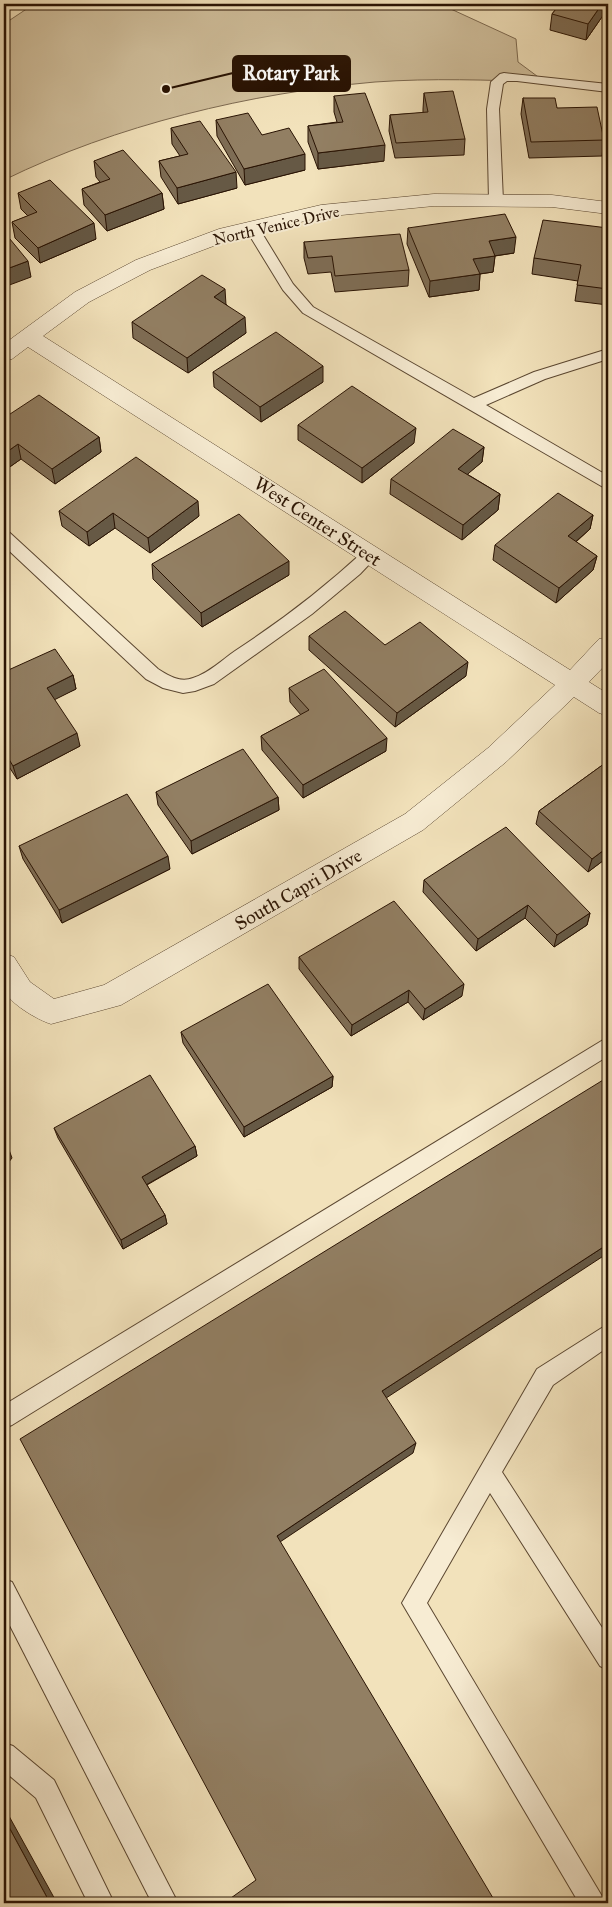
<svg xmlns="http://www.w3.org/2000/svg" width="612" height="1907" font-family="'IM FELL Great Primer',serif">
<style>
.green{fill:#d0bf9c;stroke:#7c6950}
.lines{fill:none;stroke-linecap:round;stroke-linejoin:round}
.service-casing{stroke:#5b4731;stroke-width:2}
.minor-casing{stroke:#5b4731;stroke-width:1}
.service{fill:#f7ecd3;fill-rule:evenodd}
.minor{fill:#f7ecd3;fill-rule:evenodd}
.wall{fill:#7e6d55;stroke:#291303}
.shaded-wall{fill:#665945;stroke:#291303}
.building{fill:#927f63;stroke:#291303}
.labels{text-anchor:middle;stroke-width:4;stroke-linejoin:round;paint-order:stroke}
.far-street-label{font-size:16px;fill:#291303;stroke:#f7ecd3}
.street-label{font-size:19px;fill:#291303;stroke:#f7ecd3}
.leader{fill:none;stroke:#291303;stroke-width:2}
.callout-dot{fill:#291303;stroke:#f7ecd3;stroke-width:2}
.callout{fill:#291303;stroke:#291303;stroke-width:2}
.callout-label{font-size:20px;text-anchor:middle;font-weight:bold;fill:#fff}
</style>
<rect width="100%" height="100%" fill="#f2e2bb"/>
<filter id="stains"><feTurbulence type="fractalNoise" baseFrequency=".004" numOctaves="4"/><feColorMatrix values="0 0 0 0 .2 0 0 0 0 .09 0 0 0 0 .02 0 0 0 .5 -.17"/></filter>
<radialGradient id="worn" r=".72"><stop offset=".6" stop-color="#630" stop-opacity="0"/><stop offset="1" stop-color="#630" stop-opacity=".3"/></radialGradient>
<path class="green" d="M34 4H440L516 39 518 62 545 82C488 80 431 78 375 82 250 93 116 125 4 180V24Z"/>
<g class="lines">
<defs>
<g id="service">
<polygon points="504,73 608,84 608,92 517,81 507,81 503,84 499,109 503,201 496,205 489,201 487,109 491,82 500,74"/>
<polygon points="252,224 257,225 293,284 313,307 474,398 534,372 608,349 608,359 545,379 486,405 608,476 608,488 603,487 303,313 283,290 245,228 247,225"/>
<path d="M4 531 10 533 158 669C169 676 180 683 193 678 209 673 222 660 235 651 281 621 324 588 364 551L370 549 376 551 378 555 360 574 312 614 214 684 195 691 183 693 163 688 146 679 4 546Z"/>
<polygon points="608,1037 608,1056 12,1425 4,1428 4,1405"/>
<polygon points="608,1324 608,1347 553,1385 502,1472 608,1637 608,1670 600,1666 490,1493 427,1603 606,1903 579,1903 402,1603 537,1369"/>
<polygon points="4,1579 12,1582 178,1903 152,1903 4,1614"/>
<polygon points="4,1743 13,1746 54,1780 114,1903 88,1903 36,1798 4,1771"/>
</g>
<path id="minor" d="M434 194 552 195 608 202V214L552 207 434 206 321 217 232 239 150 270 89 302 43 336 570 670 599 639 608 637V662L589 682 608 694V716L599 713 574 697 506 762 423 830 121 1005 51 1024C38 1020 8 1003 4 989 1 979 4 964 4 953L14 957 30 982 54 999 104 985 405 814 488 748 555 685 28 347 12 359 4 361V344L75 292 136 260 219 229 321 205Z"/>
</defs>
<use href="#service" class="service-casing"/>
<use href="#minor" class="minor-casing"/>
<use href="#service" class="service"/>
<use href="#minor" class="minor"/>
</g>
<g class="wall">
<polygon points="560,4 608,4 608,15 604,14 586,40 550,30 552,14"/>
<polygon points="424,93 465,139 464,155 395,158 389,131 390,115 423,113 423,109"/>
<polygon points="334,96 384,161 318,169 308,142 308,126 337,122 334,112"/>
<polygon points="523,98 557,108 604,140 602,156 529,158 521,114"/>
<polygon points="216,120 262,135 305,170 245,185 217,136"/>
<polygon points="171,128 237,188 178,204 161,177 159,161 180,156 172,144"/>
<polygon points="94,161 162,193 164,209 107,231 84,205 82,189 100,182 96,177"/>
<polygon points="18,193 96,239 40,263 15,238 12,222 28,216 21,209"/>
<polygon points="408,228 514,253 495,256 493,272 480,274 479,290 429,297 407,244"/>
<polygon points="608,228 608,305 575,301 578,281 532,274 534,258"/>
<polygon points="304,242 409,270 408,286 335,292 331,272 308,274 304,258"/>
<polygon points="226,304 246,333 188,373 133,338 132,322"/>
<polygon points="213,372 323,382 261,422 214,387"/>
<polygon points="4,418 99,437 101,452 55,484 21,459 4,471"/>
<polygon points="298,425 414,443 362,483 298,440"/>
<polygon points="484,447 482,462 467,474 500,494 498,510 462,540 390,494 391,479"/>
<polygon points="59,511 199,516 150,553 115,528 89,546 62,526"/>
<polygon points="593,515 590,529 576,542 597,556 593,570 556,603 493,560 495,545"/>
<polygon points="152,564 289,575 202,627 153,579"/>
<polygon points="309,636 385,645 466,676 395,727 309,650"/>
<polygon points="4,672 73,675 76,689 54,699 80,746 17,779 4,759"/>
<polygon points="289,688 386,751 303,798 262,750 261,736 301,715 290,702"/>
<polygon points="608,761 608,857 588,872 536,824 539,811"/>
<polygon points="156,792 278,797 279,810 192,854 158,805"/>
<polygon points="19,846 170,869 62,923 23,859"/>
<polygon points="424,880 590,913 587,925 554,947 525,918 476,951 423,892"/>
<polygon points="299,957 462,996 423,1020 408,1002 351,1036 299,969"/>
<polygon points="181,1032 333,1076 332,1087 244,1137 183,1043"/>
<polygon points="54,1128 195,1146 197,1156 147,1185 165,1215 167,1224 123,1249 58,1138"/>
</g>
<g class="shaded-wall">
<polygon points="602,4 606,4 604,14 586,40 588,24"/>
<polygon points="385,145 384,161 318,169 318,153"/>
<polygon points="305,154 305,170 245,185 244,169"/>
<polygon points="236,172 237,188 178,204 177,188"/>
<polygon points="162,193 164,209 107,231 105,215"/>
<polygon points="94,223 96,239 40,263 38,248"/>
<polygon points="516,237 514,253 487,257 489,241"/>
<polygon points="495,256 493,272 472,275 473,259"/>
<polygon points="28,261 31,277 4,287 4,270"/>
<polygon points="480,274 479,290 429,297 430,281"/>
<polygon points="225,289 226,305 214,297"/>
<polygon points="245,317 246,333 188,373 187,358"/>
<polygon points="323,366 323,382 261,422 260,407"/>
<polygon points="416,428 414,443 362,483 362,468"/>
<polygon points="99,437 101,452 55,484 52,469"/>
<polygon points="18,444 21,459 4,471 4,454"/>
<polygon points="484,447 482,462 456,484 458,469"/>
<polygon points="500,494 498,510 462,540 463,525"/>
<polygon points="198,501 199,516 150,553 148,538"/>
<polygon points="113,513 115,528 89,546 87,532"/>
<polygon points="593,515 590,529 565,551 568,536"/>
<polygon points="597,556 593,570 556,603 559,588"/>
<polygon points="289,561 289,575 202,627 201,613"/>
<polygon points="468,662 466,676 395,727 397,713"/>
<polygon points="73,675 76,689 50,702 47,688"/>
<polygon points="77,733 80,746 17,779 13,766"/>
<polygon points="387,738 386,751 303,798 303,785"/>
<polygon points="278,797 279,810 192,854 191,841"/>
<polygon points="608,847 608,857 588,872 592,859"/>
<polygon points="168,856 170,869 62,923 59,910"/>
<polygon points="528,905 525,918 476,951 478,939"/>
<polygon points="590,913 587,925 554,947 557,935"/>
<polygon points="464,984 462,996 423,1020 425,1009"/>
<polygon points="409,990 408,1002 351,1036 352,1025"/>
<polygon points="333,1076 332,1087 244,1137 244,1127"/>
<polygon points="195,1146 197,1156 144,1186 142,1177"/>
<polygon points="8,1147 12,1158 4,1168 4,1153"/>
<polygon points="165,1215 167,1224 123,1249 121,1240"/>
<polygon points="608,1244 608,1253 380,1402 382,1391"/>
<polygon points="416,1443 413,1453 277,1544 277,1536"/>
<polygon points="4,1807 57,1903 50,1903 4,1818"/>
</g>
<g class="building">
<polygon points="560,4 602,4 588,24 552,14"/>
<polygon points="453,91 465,139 396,143 390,115 428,112 424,93"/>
<polygon points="365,93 385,145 318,153 308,126 343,122 334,96"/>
<polygon points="523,98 555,98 557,108 597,107 604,140 531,142"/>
<polygon points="248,113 262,135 289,128 305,154 244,169 216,120"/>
<polygon points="200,121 236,172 177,188 159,161 188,154 171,128"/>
<polygon points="123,150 162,193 105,215 82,189 110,179 94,161"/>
<polygon points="50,180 94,223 38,248 12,222 37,212 18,193"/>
<polygon points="505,214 516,237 489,241 495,256 473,259 480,274 430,281 408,228"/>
<polygon points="543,220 608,228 608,289 577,285 581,265 534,258"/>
<polygon points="5,233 28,261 4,270 4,234"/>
<polygon points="400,234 409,270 335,276 332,256 308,258 304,242"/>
<polygon points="202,275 225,289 214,297 245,317 187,358 132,322"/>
<polygon points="276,332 323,366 260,407 213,372"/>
<polygon points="352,386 416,428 362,468 298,425"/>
<polygon points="39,395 99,437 52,469 18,444 4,454 4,418"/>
<polygon points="453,429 484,447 458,469 500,494 463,525 391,479"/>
<polygon points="136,457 198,501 148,538 113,513 87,532 59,511"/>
<polygon points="558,493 593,515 568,536 597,556 559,588 495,545"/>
<polygon points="239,514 289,561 201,613 152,564"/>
<polygon points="345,611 385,645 420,622 468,662 397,713 309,636"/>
<polygon points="55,649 73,675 47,688 77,733 13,766 4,751 4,672"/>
<polygon points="324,669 387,738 303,785 261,736 309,710 289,688"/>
<polygon points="243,749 278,797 191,841 156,792"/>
<polygon points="608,761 608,847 592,859 539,811"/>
<polygon points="127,794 168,856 59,910 19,846"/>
<polygon points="506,827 590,913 557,935 528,905 478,939 424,880"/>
<polygon points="394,901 464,984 425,1009 409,990 352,1025 299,957"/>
<polygon points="268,984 333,1076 244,1127 181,1032"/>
<polygon points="150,1075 195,1146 142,1177 165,1215 121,1240 54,1128"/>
<polygon points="608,1077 608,1244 382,1391 416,1443 277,1536 496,1903 224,1903 256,1880 20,1439"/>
<polygon points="4,1144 8,1147 4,1153"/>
<polygon points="4,1818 50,1903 4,1903"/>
</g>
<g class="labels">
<g class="far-street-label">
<text transform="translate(276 225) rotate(-13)" y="6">North Venice Drive</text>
</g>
<g class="street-label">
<text transform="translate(318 521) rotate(33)" y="7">West Center Street</text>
<text transform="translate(298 889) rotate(-30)" y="7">South Capri Drive</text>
</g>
</g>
<path class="leader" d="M166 89L233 73"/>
<circle class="callout-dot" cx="166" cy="89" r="5"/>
<rect class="callout" x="233" y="56" width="117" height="35" rx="5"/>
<g class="callout-label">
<text x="291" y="80">Rotary Park</text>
</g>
<rect width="612" height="1907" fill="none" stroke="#f2e2bb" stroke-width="20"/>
<rect x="5" y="5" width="602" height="1897" fill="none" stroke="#291303" stroke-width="2.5"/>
<rect x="10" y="10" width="592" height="1887" fill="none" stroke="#291303"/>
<rect width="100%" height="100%" filter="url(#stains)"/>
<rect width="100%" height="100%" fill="url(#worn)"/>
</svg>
